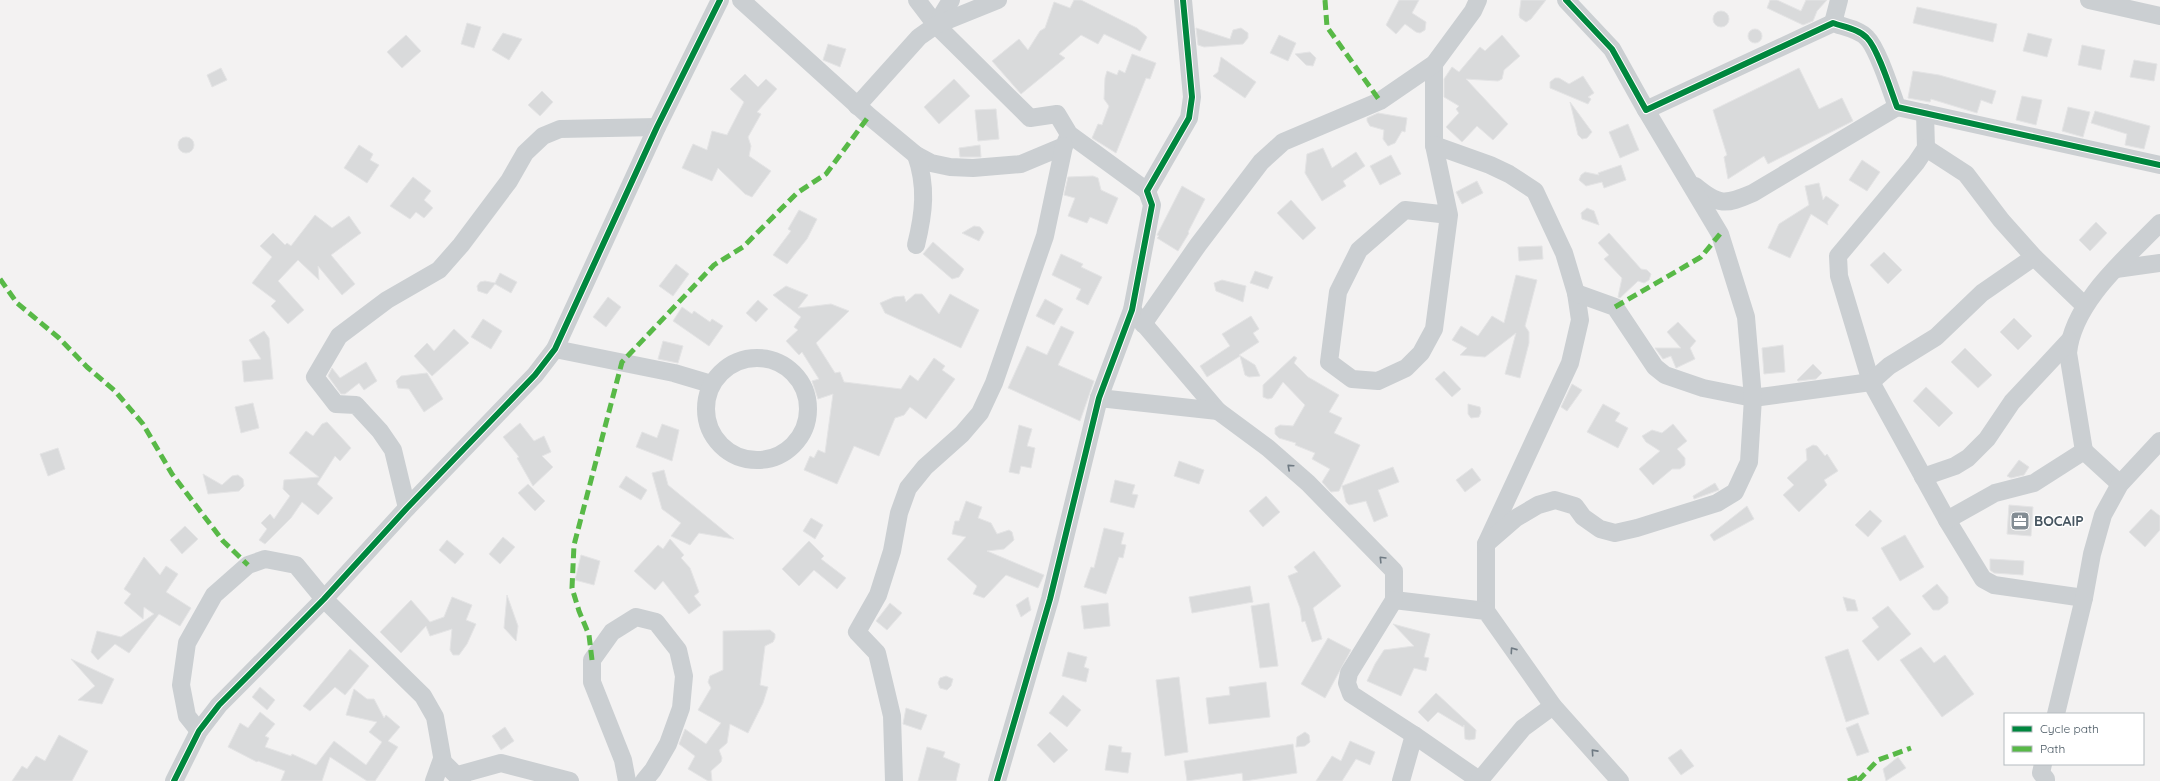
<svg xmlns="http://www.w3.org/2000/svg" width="2160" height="781" font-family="Quicksand,sans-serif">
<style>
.building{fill:#d9dadb;stroke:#e4e4e5}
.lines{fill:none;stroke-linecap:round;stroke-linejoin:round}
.minor{stroke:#cbcfd2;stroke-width:18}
.quiet{stroke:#58b947;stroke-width:5;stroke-dasharray:10 5;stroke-linecap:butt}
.cycleway-casing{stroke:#fff;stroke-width:8}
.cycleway{stroke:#00873e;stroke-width:6}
.oneway{stroke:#6f7a83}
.labels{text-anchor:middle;stroke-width:3;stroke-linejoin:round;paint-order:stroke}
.poi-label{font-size:14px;font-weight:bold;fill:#475661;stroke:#fff;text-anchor:start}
</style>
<rect width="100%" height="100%" fill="#f3f2f2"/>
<g class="building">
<polygon points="1074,0 1081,0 1137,28 1147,37 1140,51 1104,34 1098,44 1081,35 1059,54 1065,58 1021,94 992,61 1019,39 1028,50 1040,31 1045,28 1054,2 1070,8"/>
<polygon points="1399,0 1419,0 1412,13 1426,22 1425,30 1420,33 1416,32 1405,24 1396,34 1386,25"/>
<polygon points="1521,0 1546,0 1531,19 1526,22 1520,18 1519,15"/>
<polygon points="1770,0 1777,0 1801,11 1806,0 1827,0 1817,11 1813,21 1803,25 1767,8"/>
<polygon points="1917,7 1997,24 1993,42 1913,23"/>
<circle cx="1721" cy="19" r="8"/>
<polygon points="467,23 481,27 474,48 461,44"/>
<polygon points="1196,28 1230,39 1233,30 1241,28 1248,33 1248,38 1243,44 1204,47 1198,45"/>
<circle cx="1755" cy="36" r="7"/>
<polygon points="503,33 522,39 509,60 492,50"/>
<polygon points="2028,33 2052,39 2047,57 2023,51"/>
<polygon points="406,35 421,51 402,68 387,52"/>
<polygon points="1279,35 1296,43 1288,61 1270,53"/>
<polygon points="1502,35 1520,56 1504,70 1502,79 1498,81 1466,79 1508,124 1493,140 1477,126 1462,142 1446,127 1459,113 1456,109 1459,106 1444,97 1444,79 1452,67 1459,72 1480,47 1485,51"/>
<polygon points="828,44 846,49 840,67 823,60"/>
<polygon points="2082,45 2105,50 2101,70 2078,65"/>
<polygon points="1310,52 1316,58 1313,66 1306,65 1295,54"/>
<polygon points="1132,54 1156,63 1150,79 1146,78 1116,153 1092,138 1098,124 1102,125 1109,106 1104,99 1105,78 1107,71 1117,75 1119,70 1125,73"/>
<polygon points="1221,57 1256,82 1245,98 1213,76 1218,72"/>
<polygon points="2134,60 2157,64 2154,81 2130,77"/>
<polygon points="221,68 227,80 212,87 207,75"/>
<polygon points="1799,68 1819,109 1842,98 1853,121 1768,164 1764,156 1728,179 1724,157 1727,155 1713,110"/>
<polygon points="1913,71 1939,75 1996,91 1992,104 1981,100 1977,113 1931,99 1930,102 1908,98"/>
<polygon points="745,74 758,87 766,79 777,89 757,112 761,114 748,137 751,146 749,156 771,171 752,197 745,194 718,168 712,181 682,168 693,144 707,150 712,131 727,135 744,102 730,89"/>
<polygon points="1583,76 1594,93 1588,97 1591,99 1588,104 1550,88 1550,82 1555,78 1559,78 1569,84"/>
<polygon points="954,79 970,96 939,124 924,107"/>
<polygon points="542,91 553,102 540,116 528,105"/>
<polygon points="2022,96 2042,100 2036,125 2016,120"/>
<polygon points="1570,102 1592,132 1587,138 1582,139 1578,135"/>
<polygon points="2068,107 2090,112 2083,137 2062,131"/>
<polygon points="996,109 999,139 978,141 975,110"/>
<polygon points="2095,111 2150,126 2144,149 2125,145 2127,134 2091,123"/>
<polygon points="1378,113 1407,118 1405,132 1402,131 1395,143 1388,146 1383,139 1384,130 1370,126 1367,121 1367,118"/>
<polygon points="1628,124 1639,150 1620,158 1609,132"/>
<circle cx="186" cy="145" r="8"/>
<polygon points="359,145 373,154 370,160 379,165 367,183 344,168"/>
<polygon points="980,145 981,157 960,157 959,148"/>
<polygon points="1323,148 1332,168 1356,152 1365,166 1343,181 1346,186 1322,201 1305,173 1307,154"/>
<polygon points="1391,155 1401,174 1380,185 1370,166"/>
<polygon points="1862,160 1880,172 1867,191 1849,180"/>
<polygon points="1621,165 1626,180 1604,188 1602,182 1586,186 1579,180 1581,175 1585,172 1599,175 1598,173"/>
<polygon points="1093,176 1098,178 1101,190 1118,198 1107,224 1090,217 1087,223 1068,216 1075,198 1064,195 1068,177"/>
<polygon points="413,177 431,191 424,200 433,208 424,218 416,212 410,219 390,206"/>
<polygon points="1477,181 1483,193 1462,204 1456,192"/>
<polygon points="1819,183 1823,200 1826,196 1839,205 1827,222 1828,225 1811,214 1790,258 1768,248 1779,224 1809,205 1805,186"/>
<polygon points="1182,186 1205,199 1188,232 1189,233 1178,251 1157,238 1159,236 1157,235"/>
<polygon points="1291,200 1316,228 1303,240 1277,213"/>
<polygon points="1587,208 1594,211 1599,225 1582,219 1581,213"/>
<polygon points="799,210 817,219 807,239 787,264 773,255 791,231 788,229"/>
<polygon points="315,215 332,228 349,216 361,233 331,255 355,284 342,295 318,266 319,280 298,260 278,281 304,310 288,324 271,306 276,301 252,283 272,257 260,246 273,233 285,245 287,243 291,246"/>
<polygon points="2096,222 2107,233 2090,251 2079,240"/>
<polygon points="974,226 980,227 984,232 979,241 962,233"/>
<polygon points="1609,233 1641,269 1647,270 1651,274 1649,280 1644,283 1638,281 1620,298 1618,297 1622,278 1604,259 1609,255 1598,243"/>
<polygon points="933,242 964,269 959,277 952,279 923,254"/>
<polygon points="1542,246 1543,259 1519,261 1518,247"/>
<polygon points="1884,252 1902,270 1888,284 1870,265"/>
<polygon points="1061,254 1083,264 1081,267 1102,277 1088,305 1076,299 1081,289 1052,275"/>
<polygon points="676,264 689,274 673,296 659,286"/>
<polygon points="1255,271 1273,277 1268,289 1250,283"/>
<polygon points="500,273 517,282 511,293 495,284 487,294 478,291 477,286 480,282 485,281 495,283"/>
<polygon points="1516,275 1537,280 1525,326 1529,332 1529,343 1520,378 1505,374 1516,333 1485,357 1460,355 1467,348 1452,340 1461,326 1478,336 1492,316 1504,323"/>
<polygon points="1222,280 1246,286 1243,302 1216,291 1214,283"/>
<polygon points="786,286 808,295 798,308 831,304 849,311 816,343 835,373 840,372 844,382 901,389 910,375 918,381 934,358 945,366 942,370 955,379 926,419 910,407 904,415 895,418 879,456 854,446 837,484 804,470 810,456 814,458 818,450 825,453 833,394 818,399 812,381 819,379 802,352 799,355 786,341 798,330 794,327 801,317 773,295"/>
<polygon points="915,294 922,294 939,314 950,294 979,310 961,348 885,313 880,303 894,297 904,296 906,302"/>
<polygon points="608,297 621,307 606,327 593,317"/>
<polygon points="1045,299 1063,309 1054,325 1036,316"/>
<polygon points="758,300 768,309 756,322 746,313"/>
<polygon points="682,307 692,314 694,311 710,322 712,319 723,326 709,346 673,321"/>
<polygon points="1251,316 1259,329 1253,333 1259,342 1239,355 1255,365 1260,376 1249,377 1245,375 1240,356 1207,377 1200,366 1230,346 1222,334"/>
<polygon points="2014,318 2032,336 2018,350 2000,332"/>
<polygon points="483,319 502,331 491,349 471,337"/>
<polygon points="1678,322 1696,341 1690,348 1695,359 1676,368 1671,356 1663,359 1655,348 1681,348 1667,332"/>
<polygon points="1061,326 1074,332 1058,365 1094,381 1080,421 1008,388 1027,346 1047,355"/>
<polygon points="454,329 469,343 432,376 414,356 427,343 434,351"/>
<polygon points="264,331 269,338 273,379 244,382 242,361 261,359 249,340"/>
<polygon points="663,341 683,346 678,363 658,359"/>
<polygon points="1783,345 1785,372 1764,374 1762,348"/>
<polygon points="1965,348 1992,375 1978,388 1951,362"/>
<polygon points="1294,356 1297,358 1294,363 1308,377 1339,395 1329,412 1342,418 1334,433 1360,445 1339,491 1331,492 1322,482 1330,469 1312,459 1315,453 1295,445 1296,443 1279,438 1275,434 1275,428 1280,425 1293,426 1305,405 1283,382 1272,398 1268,399 1263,397 1263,385"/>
<polygon points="366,362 377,381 364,390 359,383 345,394 341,394 328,376 332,368 340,378"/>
<polygon points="1813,364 1822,373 1816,379 1798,381 1797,380"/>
<polygon points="1444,371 1461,389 1452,397 1435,379"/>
<polygon points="427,373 443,399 424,412 409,389 398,388 396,381 401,376"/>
<polygon points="1572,384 1582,390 1567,411 1561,407"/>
<polygon points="1926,387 1953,413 1939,427 1913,401"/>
<polygon points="253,403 259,428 241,433 235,407"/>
<polygon points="1468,404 1480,407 1481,412 1479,417 1471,418 1468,414"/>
<polygon points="1603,404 1620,413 1615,421 1628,428 1618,448 1587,432"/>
<polygon points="327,422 351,448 340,461 335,456 317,484 333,498 318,515 302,502 291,518 265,544 259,540 267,529 261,523 270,514 274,519 290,496 283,489 284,480 319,477 289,453 306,431 313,436 322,424"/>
<polygon points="520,423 534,441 544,436 551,452 542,456 553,467 533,486 517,458 519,457 503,437"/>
<polygon points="662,424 679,430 672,461 636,447 642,432 657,438"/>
<polygon points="1673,424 1687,441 1677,449 1685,458 1685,465 1680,469 1672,469 1653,485 1639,469 1660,451 1646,442 1642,436 1652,430 1662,433"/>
<polygon points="1019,425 1032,429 1027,446 1035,448 1031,468 1021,466 1019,474 1009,472"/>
<polygon points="1813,445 1817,446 1825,456 1827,454 1838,471 1824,480 1827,485 1799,512 1783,495 1794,485 1787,478 1807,460 1806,449"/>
<polygon points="58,448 65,469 48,476 40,454"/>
<polygon points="2019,460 2029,467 2024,475 2011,478 2007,476"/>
<polygon points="1179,461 1204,470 1199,484 1174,476"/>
<polygon points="1393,467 1399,482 1378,490 1388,516 1374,522 1366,501 1349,505 1346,502 1342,486"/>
<polygon points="1472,468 1481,480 1465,492 1456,480"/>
<polygon points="664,470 668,485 734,539 699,533 690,545 671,536 681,523 662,509 652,473"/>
<polygon points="203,474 222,485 232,476 238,475 243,479 244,486 239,491 208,494"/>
<polygon points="626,476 647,490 641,500 619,487"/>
<polygon points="1115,480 1135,485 1132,494 1138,495 1134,508 1110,502"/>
<polygon points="1715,483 1719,490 1694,499 1693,496"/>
<polygon points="528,484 545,501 535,511 518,493"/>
<polygon points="1266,496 1280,512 1263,527 1249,511"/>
<polygon points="966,501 982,507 978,518 991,523 997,534 1009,530 1012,532 1014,540 1004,549 987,551 1044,575 1038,588 1006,575 984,598 973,594 977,586 947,559 966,537 952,534 955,521 959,521"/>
<polygon points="2009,505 2033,507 2031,536 2007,534"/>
<polygon points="1747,506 1754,519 1714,541 1710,535"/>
<polygon points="2151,509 2160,516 2160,530 2145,547 2129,532"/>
<polygon points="1870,510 1882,521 1868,537 1855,525"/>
<polygon points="811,518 823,525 815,539 803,531"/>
<polygon points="185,526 198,539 182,554 170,540"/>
<polygon points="1104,528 1124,533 1121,544 1126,545 1123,558 1119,557 1106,594 1084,587 1091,567 1094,568"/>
<polygon points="1905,535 1924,567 1900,581 1881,548"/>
<polygon points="503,537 515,547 500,564 489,554"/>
<polygon points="670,539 684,555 681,558 690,568 699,592 694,596 701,605 689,614 663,581 655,590 634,571 658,545 663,549"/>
<polygon points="447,540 464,554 455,564 439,550"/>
<polygon points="809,541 824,556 821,559 846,578 837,589 814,570 799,586 782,569"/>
<polygon points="1314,551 1341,586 1313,608 1322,639 1312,642 1305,621 1302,622 1300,608 1288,576 1298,572 1294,567"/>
<polygon points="581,555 600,561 594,585 575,580"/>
<polygon points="144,557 160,575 166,566 178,574 166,592 191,608 180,626 159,614 129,653 115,644 98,660 91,652 97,631 121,637 154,614 144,607 143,619 124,603 131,594 124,589"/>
<polygon points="1990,559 2024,561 2023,575 1994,573 1990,570"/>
<polygon points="1937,584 1948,597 1948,603 1939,610 1933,610 1922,596"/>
<polygon points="1250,586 1253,602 1192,613 1189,597"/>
<polygon points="507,595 518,626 516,641 504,628"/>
<polygon points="452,597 472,605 466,620 476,624 467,644 459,655 453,655 450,650 452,629 430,636 426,626 401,653 380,632 411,600 430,622 444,617"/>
<polygon points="1028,597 1031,610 1021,617 1016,605"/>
<polygon points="1843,597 1855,600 1858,611 1847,611"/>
<polygon points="890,603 902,613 887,630 876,621"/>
<polygon points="1108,603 1110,626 1084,629 1081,606"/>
<polygon points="1269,603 1278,666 1260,668 1251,606"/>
<polygon points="1888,606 1911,634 1878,661 1862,641 1879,627 1872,618"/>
<polygon points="1393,624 1430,634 1424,657 1429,658 1426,671 1414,668 1401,696 1367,681 1375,664 1384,650 1414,646"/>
<polygon points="770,630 775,634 775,638 773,642 765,646 760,685 768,687 763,703 748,733 730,724 727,743 719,750 722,758 721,762 711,771 712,781 708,781 688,769 695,756 679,744 685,729 706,744 721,723 698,710 711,688 708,682 710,676 723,670 723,631"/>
<polygon points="1328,638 1351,650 1325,698 1301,684"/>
<polygon points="1921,647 1934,663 1945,655 1974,694 1942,717 1900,660"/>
<polygon points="350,649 369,666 345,695 335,687 310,711 303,706"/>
<polygon points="1848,649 1869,714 1846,722 1825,657"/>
<polygon points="1068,652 1087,657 1084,667 1089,669 1086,682 1062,676"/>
<polygon points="71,659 114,679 102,704 78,700 95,686"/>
<polygon points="946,676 953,679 951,686 947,690 940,688 938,683 940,678"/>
<polygon points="1179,677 1188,752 1165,756 1156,680"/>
<polygon points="1266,682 1270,717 1209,724 1206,698 1230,695 1229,687"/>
<polygon points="260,687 275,700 267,710 252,697"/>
<polygon points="354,689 367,699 374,699 384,718 386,715 400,727 388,741 398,747 375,781 367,781 330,757 322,781 281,781 285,771 258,761 257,762 228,747 240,723 248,728 260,712 275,724 265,736 269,738 265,747 291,756 292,754 316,765 334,741 366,765 382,742 369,732 377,722 346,715"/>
<polygon points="1436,693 1476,730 1475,739 1469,740 1465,739 1464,725 1463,727 1438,712 1428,722 1418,712"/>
<polygon points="1063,695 1081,710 1067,727 1049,713"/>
<polygon points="906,708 927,715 921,730 903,724"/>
<polygon points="1858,723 1869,752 1857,756 1846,728"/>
<polygon points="505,727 514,741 501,750 492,736"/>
<polygon points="1050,732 1068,750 1054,763 1037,745"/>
<polygon points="1305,732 1309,735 1310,742 1305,746 1296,747 1297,737"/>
<polygon points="59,735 88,751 72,781 12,781 22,766 27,769 36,756 45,761"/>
<polygon points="1350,741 1375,752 1370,765 1356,759 1342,781 1316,781 1332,756 1341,761"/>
<polygon points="1293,744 1297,773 1245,781 1243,781 1242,773 1187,781 1184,761"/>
<polygon points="1109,745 1122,747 1121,752 1131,753 1128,773 1105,770"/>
<polygon points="927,747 945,752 943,757 960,764 956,781 918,781"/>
<polygon points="1681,749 1694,766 1681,775 1668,758"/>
<polygon points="1898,757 1906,768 1886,781 1883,769"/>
</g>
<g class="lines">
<g class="minor">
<polyline points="741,0 869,116 916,155 931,163 950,167 973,168 1021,164 1064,146 1067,139"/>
<polyline points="917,0 936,25 1030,118 1057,114 1069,134 1147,191"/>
<path d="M1566 0 1612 49 1646 110 1833 23C1844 27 1859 29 1867 38 1878 49 1891 91 1897 107L2160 165"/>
<polyline points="2089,0 2160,16"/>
<polyline points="1833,23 1839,0"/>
<polyline points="936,25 951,0"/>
<polyline points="1434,64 1434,145 1490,165 1509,174 1535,191 1564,253 1576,293 1580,320 1570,363 1486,544 1486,611"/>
<polyline points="857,106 919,37 936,25 998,0"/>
<polyline points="1925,113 1926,148 1916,163 1838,256 1839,276 1871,382 1947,520 1983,579 1994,585 2084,598"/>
<polyline points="1434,145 1449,215 1434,329 1421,353 1406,368 1378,381 1352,379 1329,362 1338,292 1359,250 1405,210 1449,215"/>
<polyline points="1926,148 1966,174 2001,220 2034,257 2085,306"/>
<path d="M1695 186C1719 206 1725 205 1753 193L1897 107"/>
<path d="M916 245C924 213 927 186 916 155"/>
<polyline points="2116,269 2160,263"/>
<polyline points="1576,293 1615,307 1655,367 1665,375 1703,388 1753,398 1871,382 1889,366 1936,337 1982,293 2034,257"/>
<polyline points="1132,310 1218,411 1268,448 1308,483 1394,571 1394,600 1486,611 1553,706 1620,781"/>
<polyline points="1143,324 1198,245 1261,162 1283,142 1380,101 1434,64 1473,11 1478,0"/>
<polyline points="555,349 674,373 711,384"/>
<circle cx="757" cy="409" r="51"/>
<polyline points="1099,398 1218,411"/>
<path d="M2084 451 2068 353C2073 302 2126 258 2160 223"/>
<polyline points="1923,477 1955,466 1968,458 1987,439 2012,402 2069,341"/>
<polyline points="407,508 393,450 380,431 356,405 336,404 315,377 339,336 387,300 439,270 461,245 509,181 525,153 543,136 560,129 657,127"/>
<polyline points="1947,520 1995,493 2034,483 2084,451 2120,484"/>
<polyline points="1486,544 1516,518 1538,505 1555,500 1575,506 1583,517 1600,529 1615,533 1637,528 1717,503 1735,492 1749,462 1753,398 1746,317 1720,234 1646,110"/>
<polyline points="1394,600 1349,673 1347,683 1351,694 1414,735 1479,780"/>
<polyline points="2056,714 2084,598 2092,554 2103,515 2120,484 2160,441"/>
<polyline points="199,731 187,716 181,685 187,643 214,595 248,565 265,559 296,565 324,599 423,696 435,717 443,762 462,781"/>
<polyline points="2043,764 2041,773 2046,779 2046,781"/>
<polyline points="458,775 501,763 570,781"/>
<polyline points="174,781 199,731 219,705 324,599 407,508 535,375 555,349 657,127 720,0"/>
<polyline points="434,781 442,759 443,762"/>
<polyline points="627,781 623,760 592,682 592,660 612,632 636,617 656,622 678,650 684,676 681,708 668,744 653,770 644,781"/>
<polyline points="894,781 892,716 877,653 857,632 878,595 892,551 899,513 908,488 925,467 962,434 980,413 994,383 1045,236 1064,146"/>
<polyline points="997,781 1050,599 1099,398 1132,310 1152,205 1147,191 1189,118 1192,97 1183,0"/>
<polyline points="1401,781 1414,735"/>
<polyline points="1479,781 1523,728 1553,706"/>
</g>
<g class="quiet">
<polyline points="1325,0 1327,27 1380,101"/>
<polyline points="0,279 17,303 59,338 87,367 115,391 143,424 172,474 223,541 248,565"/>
<polyline points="1615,307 1701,257 1720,234"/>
<polyline points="592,660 589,635 579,611 572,588 574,545 622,362 714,265 743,247 797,193 826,174 869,116"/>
<polyline points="1848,781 1861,776"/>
<polyline points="1858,781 1878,760 1911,748"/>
</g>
<defs>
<g id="cycleway">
<path d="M1566 0 1612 49 1646 110 1833 23C1844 27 1859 29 1867 38 1878 49 1891 91 1897 107L2160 165"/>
<polyline points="174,781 199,731 219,705 324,599 407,508 535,375 555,349 657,127 720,0"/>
<polyline points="997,781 1050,599 1099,398 1132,310 1152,205 1147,191 1189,118 1192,97 1183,0"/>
</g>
</defs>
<use href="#cycleway" class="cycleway-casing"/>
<use href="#cycleway" class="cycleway"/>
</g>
<defs><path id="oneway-chevron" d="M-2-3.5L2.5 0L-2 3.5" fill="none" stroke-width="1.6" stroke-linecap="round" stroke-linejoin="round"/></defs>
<g class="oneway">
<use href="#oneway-chevron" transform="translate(1290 467) rotate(-138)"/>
<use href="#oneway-chevron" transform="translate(1382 559) rotate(-134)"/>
<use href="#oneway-chevron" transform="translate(1513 650) rotate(-125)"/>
<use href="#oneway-chevron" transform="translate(1594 752) rotate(-132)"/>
</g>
<defs>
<symbol id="office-square" viewBox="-11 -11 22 22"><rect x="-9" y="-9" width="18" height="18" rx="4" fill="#838d94" stroke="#fff"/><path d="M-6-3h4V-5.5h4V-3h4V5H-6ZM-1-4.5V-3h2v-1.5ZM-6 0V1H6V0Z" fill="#fff"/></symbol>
</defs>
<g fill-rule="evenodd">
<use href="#office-square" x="2009" y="510" width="22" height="22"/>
</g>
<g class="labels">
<g class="poi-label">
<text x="2034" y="526">BOCAIP</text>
</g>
</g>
<rect x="2004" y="713" width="140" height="52" fill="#ffffff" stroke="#b5bbc0"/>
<rect x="2012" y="726" width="20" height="6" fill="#00873e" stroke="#b5bbc0"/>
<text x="2040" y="733" font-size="12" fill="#475661">Cycle path</text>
<rect x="2012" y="746" width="20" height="6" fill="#58b947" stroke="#b5bbc0"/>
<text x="2040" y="753" font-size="12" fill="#475661">Path</text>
</svg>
